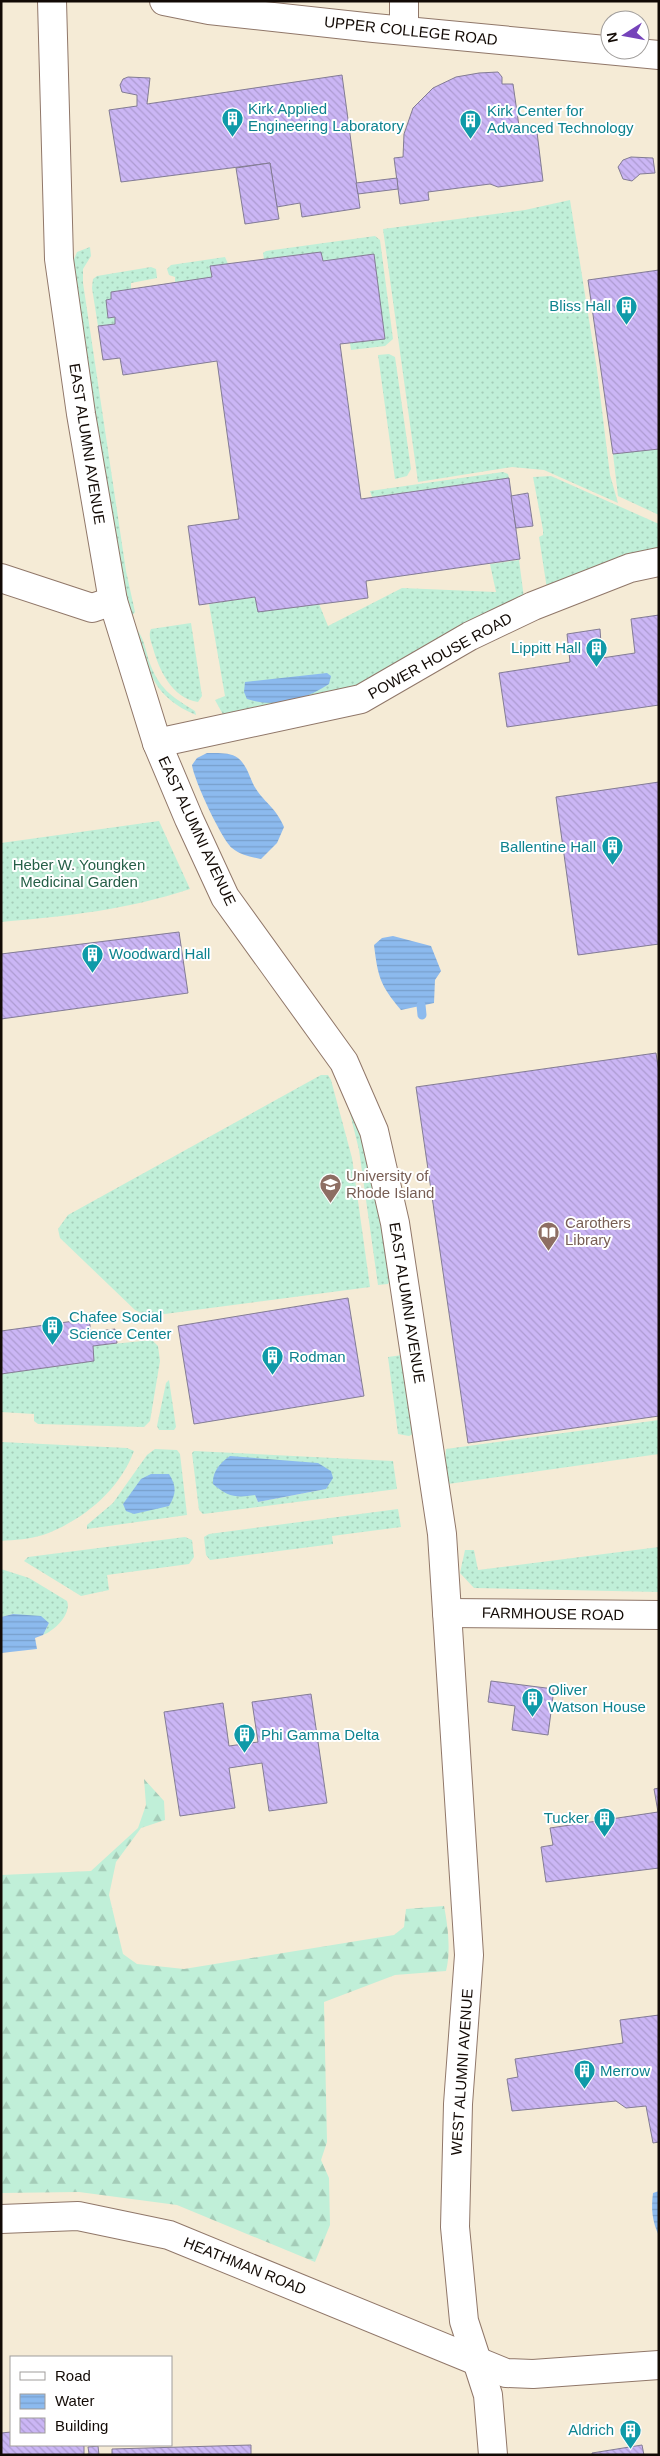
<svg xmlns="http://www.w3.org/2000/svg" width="660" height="2456" font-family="Arial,sans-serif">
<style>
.education{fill:#f5ebd6;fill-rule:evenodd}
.grass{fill:url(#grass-dots);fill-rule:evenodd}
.forest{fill:url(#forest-firs)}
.water{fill:url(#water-rules)}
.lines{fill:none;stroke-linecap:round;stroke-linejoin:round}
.stream{stroke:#8cbaee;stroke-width:9}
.building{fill:url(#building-back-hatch);stroke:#837c94}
.street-casing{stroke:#907769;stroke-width:30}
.secondary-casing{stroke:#907769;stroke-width:30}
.street{stroke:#fff;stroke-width:28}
.secondary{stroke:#fff;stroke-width:28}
.labels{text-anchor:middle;stroke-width:4;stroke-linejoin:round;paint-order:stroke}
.street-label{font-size:15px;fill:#120a05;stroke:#fff}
.culture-label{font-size:15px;fill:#0d838f;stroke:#fff;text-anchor:start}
.park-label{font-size:15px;fill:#255f47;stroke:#fff}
.education-label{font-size:15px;fill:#785e54;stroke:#fff;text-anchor:start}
</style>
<defs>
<pattern id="grass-dots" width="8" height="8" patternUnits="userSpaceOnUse" patternTransform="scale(1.25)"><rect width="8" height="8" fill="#c0efd8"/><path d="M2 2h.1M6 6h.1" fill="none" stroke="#a4ccb8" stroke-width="1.8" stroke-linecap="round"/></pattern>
<pattern id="forest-firs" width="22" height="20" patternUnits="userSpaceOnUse" patternTransform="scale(1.25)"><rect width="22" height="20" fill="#c0efd8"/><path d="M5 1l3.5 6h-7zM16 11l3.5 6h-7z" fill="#a4ccb8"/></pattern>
<pattern id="water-rules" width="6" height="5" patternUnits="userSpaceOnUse" patternTransform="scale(1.25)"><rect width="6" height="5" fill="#8cbaee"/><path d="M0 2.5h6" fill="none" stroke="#789fcb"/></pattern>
<pattern id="building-back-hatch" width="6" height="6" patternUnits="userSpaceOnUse" patternTransform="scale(1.25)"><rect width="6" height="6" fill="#cbb6f5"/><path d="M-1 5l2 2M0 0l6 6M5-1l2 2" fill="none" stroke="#ad9bd1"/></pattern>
</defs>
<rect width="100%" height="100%" fill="#fff4ed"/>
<path class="education" d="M1 1H659V2455H1ZM610 20H640V50H610ZM11 2357H171V2445H11Z"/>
<g class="grass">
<polygon points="570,200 597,370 610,475 618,503 544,470 512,467 418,482 383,229 525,210"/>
<polygon points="375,236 380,240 393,339 385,346 351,350 350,343 385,339 373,254 323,261 321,252 264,259 263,253 266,251"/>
<polygon points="90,247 91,256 83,269 83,283 126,571 135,612 132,616 113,539 72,264 77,252"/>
<polygon points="225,257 228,264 210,267 212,277 175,282 175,277 169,275 167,269 171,265"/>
<polygon points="151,267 156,269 157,278 131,283 131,289 111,292 111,299 106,300 108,318 115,317 115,324 98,326 92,288 93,279 97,276"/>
<polygon points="389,354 395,357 411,469 407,476 395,479 378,355"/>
<polygon points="659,449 659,515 618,496 613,454"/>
<polygon points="503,472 508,474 509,478 372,497 370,491"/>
<polygon points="551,476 659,524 659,552 547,589 539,537 543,535 543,530 533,477"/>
<polygon points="519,560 524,598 371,680 324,698 225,718 215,700 225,696 209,604 255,597 258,612 319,604 328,626 402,588 496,592 490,564"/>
<path d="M191 623 202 696 198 702C172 698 159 670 153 648 151 641 148 635 151 629Z"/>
<path d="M138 631C144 639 146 651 149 661 159 689 171 696 195 711L196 715C153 697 149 672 136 632Z"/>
<path d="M159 821 190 889C126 910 68 916 1 922V843Z"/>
<polygon points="321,1075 328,1075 331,1080 352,1158 370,1287 157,1315 146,1315 135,1310 60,1238 58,1229 68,1215"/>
<path d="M348 1105C375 1158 382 1221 391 1278L388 1284 378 1285 359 1150Z"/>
<polygon points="152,1340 158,1346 160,1361 150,1421 144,1427 38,1424 34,1421 34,1414 1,1412 1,1374 94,1361 93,1346"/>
<polygon points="402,1355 413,1434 409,1436 398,1434 388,1357"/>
<polygon points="169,1380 176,1427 174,1430 159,1430 157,1426 166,1383"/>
<polygon points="659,1420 659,1454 448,1484 444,1473 446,1449"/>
<path d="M1 1442 127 1448 134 1451C119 1491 82 1521 43 1535 30 1539 15 1540 1 1541Z"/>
<polygon points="155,1449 177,1450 180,1454 187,1515 87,1529 87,1525 113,1503 147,1455"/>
<path d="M194 1451 393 1461 397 1489 203 1514 199 1510 192 1453ZM326 1489 258 1502 255 1495Z"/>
<polygon points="398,1509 401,1527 332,1536 333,1544 210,1560 206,1555 204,1537 209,1534"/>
<polygon points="185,1537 192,1540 194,1557 189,1564 107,1575 109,1590 81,1596 24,1561 28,1557"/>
<polygon points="659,1547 659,1592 474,1588 460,1573 465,1550 474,1550 478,1570"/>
<path d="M1 1569 29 1578 67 1601C72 1614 54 1631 43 1635L49 1623 13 1614 1 1617Z"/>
</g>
<path class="forest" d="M144 1779 164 1801 165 1820 141 1828 116 1862 109 1895 123 1954 137 1964 184 1969 394 1935 404 1927 406 1909 444 1906C448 1926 451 1952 446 1971L395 1975 324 2002 327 2142 321 2160 329 2178 330 2225 315 2262 177 2205 79 2192 1 2193V1875L91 1871 138 1828 146 1805Z"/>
<g class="water">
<path d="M327 673 331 676 329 684C305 700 275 708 247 699L244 692 245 682Z"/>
<path d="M207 753C217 753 230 752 238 758 248 766 250 780 256 789 266 804 276 808 284 827L277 843 261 859C251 857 240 855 232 848 221 838 194 780 192 765L197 758Z"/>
<path d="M393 936 431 946 441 971 435 980 434 1003 401 1010C380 985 378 977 374 945L382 938Z"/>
<path d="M230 1456 318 1463 331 1471 333 1478 326 1489 258 1502 255 1495C236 1498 228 1497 213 1484 212 1472 220 1463 230 1456Z"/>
<path d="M151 1474H169C177 1487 176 1494 169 1506L134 1514 126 1511 123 1504 141 1479Z"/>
<polygon points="13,1614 41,1616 49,1623 43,1635 35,1638 37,1649 1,1653 1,1617"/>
<path d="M659 2191V2236C652 2221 651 2209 653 2193Z"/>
</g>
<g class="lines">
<polyline class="stream" points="421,1005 422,1015"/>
</g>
<g class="building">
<polygon points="498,72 502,77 502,84 513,84 519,126 536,124 543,181 498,187 490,184 428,192 429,200 400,204 394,158 403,157 404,134 413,108 433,88 456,77 479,73"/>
<polygon points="342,75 360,208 302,217 300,203 277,207 270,163 121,182 109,110 137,106 137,95 122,92 120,85 123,79 128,77 150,78 147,104"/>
<polygon points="631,157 653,158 655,173 640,174 632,181 623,179 618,167 623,160"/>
<polygon points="270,163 279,219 245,224 236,168"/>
<polygon points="397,178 398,189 358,194 356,183"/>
<polygon points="321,252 323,261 374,254 385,339 340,344 361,499 509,478 520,559 366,581 368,598 258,612 255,597 199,605 188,526 239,519 217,361 123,375 120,358 103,360 98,326 115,324 115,317 108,318 106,300 111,299 111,292 212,277 210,266"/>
<polygon points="659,270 659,449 613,454 588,280"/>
<polygon points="528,493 533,526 516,528 511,496"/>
<polygon points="659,615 659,705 507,727 499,673 570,662 567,634 600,629 602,658 635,653 631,619"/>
<polygon points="659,782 659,944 578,955 556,797"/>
<polygon points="179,932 188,993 1,1019 1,954"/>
<polygon points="656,1053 659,1072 659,1416 468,1443 416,1087"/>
<polygon points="348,1298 364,1396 194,1424 178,1326"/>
<polygon points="89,1319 91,1332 115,1329 117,1343 93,1346 94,1361 1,1374 1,1331"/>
<polygon points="491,1681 554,1689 548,1735 512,1730 515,1706 488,1702"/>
<polygon points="311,1694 327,1803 269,1811 262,1763 229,1768 235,1808 180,1816 164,1712 223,1703 229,1746 258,1742 252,1702"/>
<polygon points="659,1788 659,1868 546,1882 541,1847 553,1845 550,1828 658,1812 654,1789"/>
<polygon points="659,2015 659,2142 653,2143 646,2106 626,2108 616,2101 512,2111 507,2079 518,2077 515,2059 623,2043 620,2020"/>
<polygon points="11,2432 11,2445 84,2445 84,2455 89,2454 88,2447 98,2446 99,2455 1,2455 1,2433"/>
<polygon points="251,2445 251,2455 112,2455 112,2449"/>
<polygon points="642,2445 644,2455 592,2455 592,2453"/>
</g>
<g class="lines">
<defs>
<g id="street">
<polyline points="52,1 59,259 81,414 113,601 157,743 189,819 225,897 344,1062 374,1131 395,1223 442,1534 469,1955 458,2104 455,2227 464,2321 488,2395 493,2455"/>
<polyline points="404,30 404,1"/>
<polyline points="1,578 92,608 113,601"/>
<polyline points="157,743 361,699 470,636 533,606 630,568 659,562"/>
<polyline points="447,1613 659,1615"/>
<polyline points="1,2219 78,2216 169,2235 506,2373 533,2374 659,2365"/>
</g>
<polyline id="secondary" points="164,1 209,10 374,28 659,55"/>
</defs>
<use href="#street" class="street-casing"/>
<use href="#secondary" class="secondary-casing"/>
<use href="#street" class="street"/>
<use href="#secondary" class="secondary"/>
</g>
<defs>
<symbol id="building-pin" viewBox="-11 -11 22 30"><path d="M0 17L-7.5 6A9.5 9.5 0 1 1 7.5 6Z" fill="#0f9aa8" stroke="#fff"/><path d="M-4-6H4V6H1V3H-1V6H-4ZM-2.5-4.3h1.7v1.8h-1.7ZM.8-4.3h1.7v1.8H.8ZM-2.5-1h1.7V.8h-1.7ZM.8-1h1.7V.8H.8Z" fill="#fff"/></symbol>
<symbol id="university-pin" viewBox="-11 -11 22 30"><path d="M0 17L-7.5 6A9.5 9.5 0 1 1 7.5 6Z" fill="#8d6e63" stroke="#fff"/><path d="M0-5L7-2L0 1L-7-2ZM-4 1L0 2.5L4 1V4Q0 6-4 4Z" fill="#fff"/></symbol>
<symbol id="library-pin" viewBox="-11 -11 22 30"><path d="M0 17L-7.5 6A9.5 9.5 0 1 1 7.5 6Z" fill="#8d6e63" stroke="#fff"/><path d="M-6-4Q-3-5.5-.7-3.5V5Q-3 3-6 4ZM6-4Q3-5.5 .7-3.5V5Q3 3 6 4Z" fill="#fff"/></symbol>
</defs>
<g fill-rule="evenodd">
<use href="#building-pin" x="220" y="106" width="25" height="34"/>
<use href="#building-pin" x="458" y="108" width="25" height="34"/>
<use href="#building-pin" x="614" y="294" width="25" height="34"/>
<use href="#building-pin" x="584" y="636" width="25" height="34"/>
<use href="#building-pin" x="600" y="834" width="25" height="34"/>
<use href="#building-pin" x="80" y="942" width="25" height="34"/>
<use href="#university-pin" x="318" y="1172" width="25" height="34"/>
<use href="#library-pin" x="536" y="1220" width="25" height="34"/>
<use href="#building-pin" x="40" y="1314" width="25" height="34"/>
<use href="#building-pin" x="260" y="1344" width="25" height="34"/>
<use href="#building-pin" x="520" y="1686" width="25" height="34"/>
<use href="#building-pin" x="232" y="1722" width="25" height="34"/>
<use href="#building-pin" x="592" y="1806" width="25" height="34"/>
<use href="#building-pin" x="572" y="2058" width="25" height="34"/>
<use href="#building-pin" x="618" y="2418" width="25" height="34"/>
</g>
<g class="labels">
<g class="street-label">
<text transform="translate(411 31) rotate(6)" y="5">UPPER COLLEGE ROAD</text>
<text transform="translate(87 444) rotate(81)" y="5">EAST ALUMNI AVENUE</text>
<text transform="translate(440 656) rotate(-29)" y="5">POWER HOUSE ROAD</text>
<text transform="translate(197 831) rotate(65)" y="5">EAST ALUMNI AVENUE</text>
<text transform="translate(407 1303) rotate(81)" y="5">EAST ALUMNI AVENUE</text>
<text transform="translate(553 1614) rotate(1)" y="5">FARMHOUSE ROAD</text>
<text transform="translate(462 2072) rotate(-86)" y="5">WEST ALUMNI AVENUE</text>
<text transform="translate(245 2266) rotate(22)" y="5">HEATHMAN ROAD</text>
</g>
<g class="culture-label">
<text x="248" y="114">Kirk Applied<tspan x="248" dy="17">Engineering Laboratory</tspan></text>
<text x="487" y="116">Kirk Center for<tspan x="487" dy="17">Advanced Technology</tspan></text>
<text x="611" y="311" text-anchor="end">Bliss Hall</text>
<text x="581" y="653" text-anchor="end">Lippitt Hall</text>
<text x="596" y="852" text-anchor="end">Ballentine Hall</text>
<text x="109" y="959">Woodward Hall</text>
<text x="69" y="1322">Chafee Social<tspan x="69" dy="17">Science Center</tspan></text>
<text x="289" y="1362">Rodman</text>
<text x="548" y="1695">Oliver<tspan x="548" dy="17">Watson House</tspan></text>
<text x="261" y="1740">Phi Gamma Delta</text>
<text x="589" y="1823" text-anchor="end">Tucker</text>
<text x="600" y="2076">Merrow</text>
<text x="614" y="2435" text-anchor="end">Aldrich</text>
</g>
<g class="park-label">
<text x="79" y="870">Heber W. Youngken<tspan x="79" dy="17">Medicinal Garden</tspan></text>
</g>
<g class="education-label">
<text x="346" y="1181">University of<tspan x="346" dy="17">Rhode Island</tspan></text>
<text x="565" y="1228">Carothers<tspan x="565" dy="17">Library</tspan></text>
</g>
</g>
<rect width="660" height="2456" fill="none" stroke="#120a05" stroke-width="5"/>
<rect x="10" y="2356" width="162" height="90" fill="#ffffff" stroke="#a09d9b"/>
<rect x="20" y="2372" width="25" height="8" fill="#ffffff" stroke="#a09d9b"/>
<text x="55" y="2381" font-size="15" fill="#120a05">Road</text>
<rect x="20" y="2394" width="25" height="15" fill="url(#water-rules)" stroke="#a09d9b"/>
<text x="55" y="2406" font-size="15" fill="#120a05">Water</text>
<rect x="20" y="2418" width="25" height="15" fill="url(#building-back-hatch)" stroke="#a09d9b"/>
<text x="55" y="2431" font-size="15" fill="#120a05">Building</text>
<g transform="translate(625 35) rotate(259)"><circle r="24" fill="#ffffff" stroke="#a09d9b"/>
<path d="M0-4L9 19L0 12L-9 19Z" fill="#7543ba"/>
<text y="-8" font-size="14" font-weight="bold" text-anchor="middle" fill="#120a05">N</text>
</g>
</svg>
